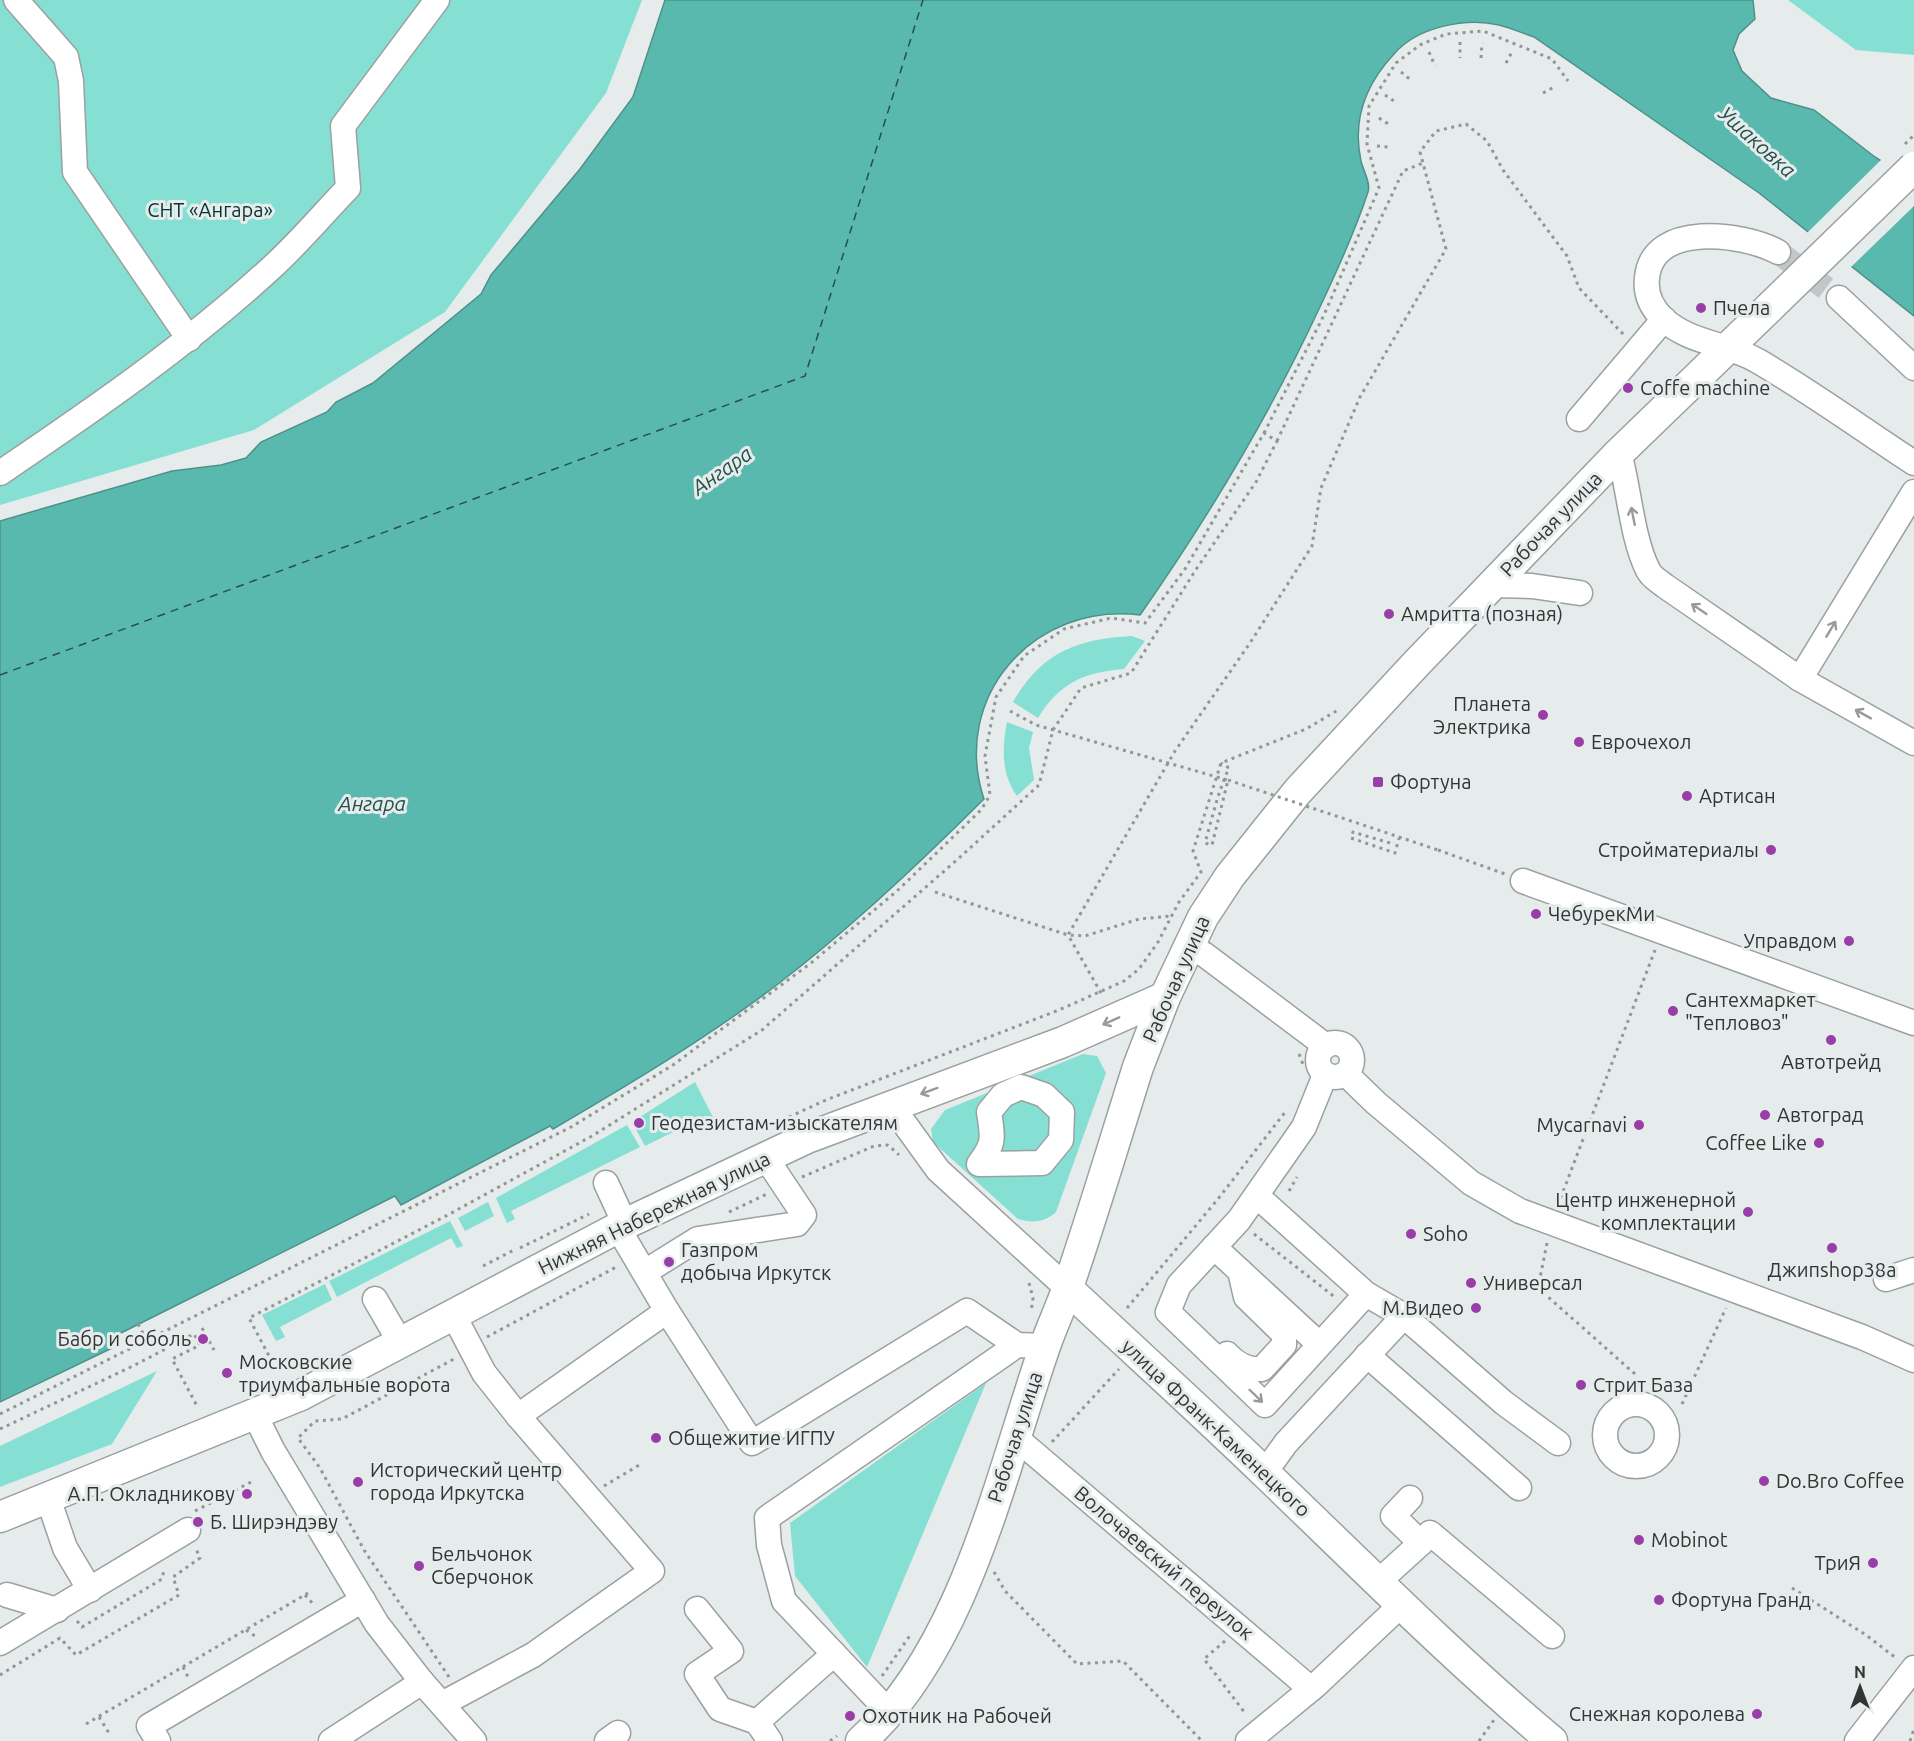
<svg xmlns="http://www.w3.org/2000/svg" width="1914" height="1741" font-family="Ubuntu,sans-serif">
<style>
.green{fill:#86dfd3}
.water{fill:#5ab9ae;stroke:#4e918a;stroke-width:1.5}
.pier{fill:#e5eceb}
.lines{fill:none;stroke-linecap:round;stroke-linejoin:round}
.ferry{stroke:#25504b;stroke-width:1.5;stroke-dasharray:8 6;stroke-linecap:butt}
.minor-tunnel{stroke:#c1c7c7;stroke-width:24;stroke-dasharray:24 12;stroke-linecap:butt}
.minor-casing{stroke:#9ba1a0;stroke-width:27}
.major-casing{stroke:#9ba1a0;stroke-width:33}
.path{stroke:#929796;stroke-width:3;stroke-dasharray:3 4.5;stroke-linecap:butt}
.minor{stroke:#fff;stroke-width:24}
.major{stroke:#fff;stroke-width:30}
.major-bridge-casing{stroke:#9ba1a0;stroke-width:33;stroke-linecap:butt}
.path-bridge{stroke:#929796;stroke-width:3;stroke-dasharray:3 4.5;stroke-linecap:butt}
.major-bridge{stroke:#fff;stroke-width:30}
.oneway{stroke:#999a9a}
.poi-dot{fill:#993ea8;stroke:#e5eceb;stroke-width:2}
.labels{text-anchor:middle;stroke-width:6;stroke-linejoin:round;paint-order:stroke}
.park-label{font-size:20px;fill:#063531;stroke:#e5eceb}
.poi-label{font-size:20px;fill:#333535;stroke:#e5eceb;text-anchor:start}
.street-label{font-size:20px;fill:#333535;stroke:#e5eceb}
.water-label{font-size:21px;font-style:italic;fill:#25504b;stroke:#e5eceb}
</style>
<rect width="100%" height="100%" fill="#e5eceb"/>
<g class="green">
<polygon points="0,0 642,0 606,93 445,312 254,430 0,505"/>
<polygon points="1788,0 1914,0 1914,55 1856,50"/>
<path d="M1132 636 1145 641 1124 669C1085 672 1059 683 1038 718L1013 702C1042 652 1077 639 1132 636Z"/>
<path d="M1007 722 1033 732 1029 748 1034 780 1017 796C1001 774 1002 747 1007 722Z"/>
<path d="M1083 1054 1097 1056 1106 1073 1056 1212C1044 1223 1032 1223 1018 1219L933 1142 931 1129 945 1110Z"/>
<polygon points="695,1082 715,1121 710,1125 705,1116 645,1146 632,1122"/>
<polygon points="627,1125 640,1147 511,1211 515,1219 507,1223 496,1198"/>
<polygon points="488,1202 494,1216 465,1231 458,1218"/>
<polygon points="450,1221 463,1246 457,1248 451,1238 337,1297 329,1281"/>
<polygon points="325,1284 332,1300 280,1327 285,1337 276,1341 262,1315"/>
<polygon points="157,1371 112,1444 0,1487 0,1446"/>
<polygon points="986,1383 867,1667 795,1576 790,1523"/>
</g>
<path class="water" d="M665 0H1753L1755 19 1739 34 1733 50 1742 71 1771 98 1814 110 1875 157 1914 182V316L1759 193 1534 37C1522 33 1511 28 1499 25 1466 17 1417 27 1394 54 1366 84 1352 120 1361 161 1363 170 1371 183 1368 192 1355 232 1337 271 1319 309 1269 416 1208 518 1140 615 1035 602 950 696 984 799 919 864 851 928 778 984 707 1038 630 1084 553 1129L550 1126 401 1205 395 1196 109 1339 112 1348 0 1402V521L172 471 221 465 246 458 261 442 327 412 336 402 373 383 481 294 491 275 580 169 633 97Z"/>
<polygon class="pier" points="1883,158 1914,178 1914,206 1850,268 1807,233"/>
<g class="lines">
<polyline class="ferry" points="0,675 805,376 923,0"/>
<polyline class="minor-tunnel" points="1778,252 1839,298"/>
<defs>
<g id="minor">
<polyline points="16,0 66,57 71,81 75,172 189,339"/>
<path d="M1778 252C1743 233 1652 221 1647 278 1645 294 1652 308 1663 319 1691 344 1727 343 1758 361 1811 392 1862 429 1914 463"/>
<polyline points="1839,298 1914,368"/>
<polyline points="1579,419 1664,319"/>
<path d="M1619 453C1629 488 1632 539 1648 570 1651 577 1660 582 1665 586L1800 679 1914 743"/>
<path d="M0 473C93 410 186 346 269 270 297 245 322 215 348 188L343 126 437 0"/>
<polyline points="1493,585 1532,586 1580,593"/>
<polyline points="1800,679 1914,492"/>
<polyline points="1523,881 1914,1023"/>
<polyline points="1188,945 1205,955 1326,1046"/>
<circle cx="1335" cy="1060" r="17"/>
<polyline points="1346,1074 1376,1103 1471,1183 1520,1211 1862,1337 1914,1360"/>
<polyline points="1325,1075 1304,1127 1239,1220 1179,1285 1168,1312 1265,1405 1366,1294"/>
<path d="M1021 1087 1044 1095 1062 1112 1061 1140 1042 1163 979 1164C995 1143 993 1138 989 1112L1003 1095Z"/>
<polyline points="891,1105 938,1170 1067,1288"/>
<polyline points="606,1183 625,1224"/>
<polyline points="1257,1196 1366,1294 1404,1316 1504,1403 1558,1443"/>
<polyline points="618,1228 667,1311 752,1443 967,1311 1017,1345 1045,1346"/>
<polyline points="1214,1247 1319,1344"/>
<polyline points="645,1272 698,1239 797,1224 804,1215 766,1158"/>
<polyline points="1886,1279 1914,1270"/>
<polyline points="375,1299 400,1342"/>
<polyline points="453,1314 484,1373 518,1416 667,1311"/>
<path d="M1227 1354C1236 1364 1249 1371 1262 1369L1284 1345V1334L1246 1297 1240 1271"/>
<polyline points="1367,1355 1519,1488"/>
<circle cx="1636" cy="1435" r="31"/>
<polyline points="255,1415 273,1451 377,1624 422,1682 474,1741"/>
<polyline points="1016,1438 1311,1689"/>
<polyline points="1265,1472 1286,1443 1404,1316"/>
<polyline points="48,1498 65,1548 90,1590"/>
<polyline points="1421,1543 1430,1533 1552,1636"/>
<polyline points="1377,1583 1421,1543 1393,1516 1410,1498"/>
<polyline points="7,1595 57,1610"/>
<polyline points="697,1609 731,1651 697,1674 720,1709 757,1722 770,1741"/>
<polyline points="0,1643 188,1530"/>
<polyline points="442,1704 533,1655 652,1571 518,1416"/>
<polyline points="889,1712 784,1601 769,1545 767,1518 1017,1345"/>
<polyline points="757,1722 834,1654"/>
<polyline points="158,1741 149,1726 363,1600"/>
<polyline points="331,1741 422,1682"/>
<polyline points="607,1741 618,1733"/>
<polyline points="1248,1741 1316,1685 1401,1605"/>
<polyline points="1857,1741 1914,1668"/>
</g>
<g id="major">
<path d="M1067 1288C1133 1350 1201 1411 1266 1474 1360 1564 1452 1657 1552 1741"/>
<polyline points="0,1517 301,1395 625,1224 807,1138 1063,1042 1165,997"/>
<path d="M861 1741C964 1650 1001 1473 1045 1346 1052 1326 1061 1307 1068 1287 1093 1214 1115 1140 1138 1067L1165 997 1203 917 1230 876 1298 791 1415 665 1619 453 1770 307"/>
</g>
</defs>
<use href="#minor" class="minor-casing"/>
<use href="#major" class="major-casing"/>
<g class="path">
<polyline points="1460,42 1460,58"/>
<polyline points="1429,52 1435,66"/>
<polyline points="1481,58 1482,43"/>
<polyline points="1506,63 1513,50"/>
<polyline points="1401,72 1412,81"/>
<polyline points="1543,93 1556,86"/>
<polyline points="1385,95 1397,103"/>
<polyline points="1379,118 1390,125"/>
<polyline points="1377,146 1388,147"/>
<polyline points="1264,433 1324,315 1379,188 1367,144 1369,106 1396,63 1420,45 1446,34 1483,31 1552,59 1568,81"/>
<polyline points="1277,441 1403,171 1423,163"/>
<path d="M1010 711 1036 725 1224 779 1228 780 1212 845 1205 843C1212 818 1218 792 1229 768L1221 763"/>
<polyline points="1390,843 1353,832 1351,838 1395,853 1399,838"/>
<polyline points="1438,850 1505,874"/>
<polyline points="935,892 1068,935 1085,936 1139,919 1172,916"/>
<polyline points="1101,993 1068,935 1175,751 1250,643 1312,546 1321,488 1360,397 1446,249 1420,152 1436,131 1466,124 1487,141 1503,170 1567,256 1579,288 1624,335"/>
<polyline points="1299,1054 1304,1067"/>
<polyline points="789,1117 826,1100 1059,1010 1124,981 1139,969 1158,942 1179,902 1201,872 1193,851 1221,763 1306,729 1338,710"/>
<polyline points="802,1177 874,1146 888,1145 899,1155"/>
<polyline points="1289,1191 1297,1177"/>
<polyline points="1558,1205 1655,950"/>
<polyline points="729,1212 767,1194"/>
<polyline points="1254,1234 1336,1298"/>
<polyline points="1547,1243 1538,1288 1635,1374 1636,1403"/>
<polyline points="520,1248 589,1214"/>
<polyline points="483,1266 514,1250"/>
<polyline points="1029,1283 1033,1298 1031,1312"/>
<polyline points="1127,1308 1218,1199 1286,1111"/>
<polyline points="138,1324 145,1337"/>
<polyline points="202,1328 214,1350"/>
<polyline points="487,1337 618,1266"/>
<polyline points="196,1347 172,1359 197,1406"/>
<polyline points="1682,1404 1726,1308"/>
<polyline points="0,1414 571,1127 673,1065 811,963 897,891 981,810 990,795 985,756 996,697 1024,656 1064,629 1111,618 1145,623 1185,569 1264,433 1277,441 1256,482 1195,571 1131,673 1081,688 1053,730 1039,785 958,859 762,1030 592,1136 444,1217 249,1318 277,1371"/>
<polyline points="0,1429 133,1366 194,1334 200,1345"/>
<polyline points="1052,1442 1119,1369"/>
<polyline points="604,1486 641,1464"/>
<polyline points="195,1511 255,1480"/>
<polyline points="994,1572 1005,1591 1077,1664 1123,1661 1202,1741"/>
<polyline points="1792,1588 1866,1635 1896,1658"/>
<polyline points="305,1595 314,1605"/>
<polyline points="77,1621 82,1627 162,1579 164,1570"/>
<polyline points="246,1630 258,1638"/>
<polyline points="1225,1641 1204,1659 1245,1713"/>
<polyline points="183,1667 189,1679"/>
<polyline points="0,1675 60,1638 76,1655 179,1595 173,1577 200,1558 196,1549"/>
<polyline points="882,1676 911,1634"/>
<polyline points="449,1677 364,1550 320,1468 298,1438 315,1421 342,1419 454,1359"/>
<polyline points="99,1717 109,1733"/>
<polyline points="86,1724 308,1593"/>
<polyline points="830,1741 837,1736"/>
<polyline points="1479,1741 1494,1720"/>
<polyline points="1910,1741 1914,1729"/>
</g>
<use href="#minor" class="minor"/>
<use href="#major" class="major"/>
<defs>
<polyline id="major-bridge" points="1770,307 1914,167"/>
</defs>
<use href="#major-bridge" class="major-bridge-casing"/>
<g class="path-bridge">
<polyline points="1905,144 1914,135"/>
<polyline points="1228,780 1438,850"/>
</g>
<use href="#major-bridge" class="major-bridge"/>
</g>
<defs><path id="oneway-shaft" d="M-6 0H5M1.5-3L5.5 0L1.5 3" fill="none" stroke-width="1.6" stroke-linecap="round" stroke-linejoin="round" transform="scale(1.5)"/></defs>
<g class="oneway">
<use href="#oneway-shaft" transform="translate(1633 516) rotate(-101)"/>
<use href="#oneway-shaft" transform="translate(1699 609) rotate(-146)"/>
<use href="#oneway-shaft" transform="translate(1831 629) rotate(-59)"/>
<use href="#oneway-shaft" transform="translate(1863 714) rotate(-151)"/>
<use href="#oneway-shaft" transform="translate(1111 1021) rotate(156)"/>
<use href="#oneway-shaft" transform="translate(929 1091) rotate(160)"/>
<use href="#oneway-shaft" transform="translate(1256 1396) rotate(44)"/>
</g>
<g class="poi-dot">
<circle cx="1701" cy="308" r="6"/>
<circle cx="1628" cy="388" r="6"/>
<circle cx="1389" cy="614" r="6"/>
<circle cx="1543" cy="715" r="6"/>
<circle cx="1579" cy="742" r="6"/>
<rect x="1372" y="776" width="12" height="12" rx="3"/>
<circle cx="1687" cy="796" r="6"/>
<circle cx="1771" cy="850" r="6"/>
<circle cx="1536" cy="914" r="6"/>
<circle cx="1849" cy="941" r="6"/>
<circle cx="1673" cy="1011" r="6"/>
<circle cx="1831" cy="1040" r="6"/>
<circle cx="1765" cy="1115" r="6"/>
<circle cx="639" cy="1123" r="6"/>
<circle cx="1639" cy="1125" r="6"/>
<circle cx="1819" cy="1143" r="6"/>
<circle cx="1748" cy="1212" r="6"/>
<circle cx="1411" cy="1234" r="6"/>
<circle cx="1832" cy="1248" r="6"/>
<circle cx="669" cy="1262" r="6"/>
<circle cx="1471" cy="1283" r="6"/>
<circle cx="1476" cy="1308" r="6"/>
<circle cx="203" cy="1339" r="6"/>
<circle cx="227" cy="1373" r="6"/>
<circle cx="1581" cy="1385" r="6"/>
<circle cx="656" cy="1438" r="6"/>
<circle cx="1764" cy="1481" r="6"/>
<circle cx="358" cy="1482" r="6"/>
<circle cx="247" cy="1494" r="6"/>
<circle cx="198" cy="1522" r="6"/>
<circle cx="1639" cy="1540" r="6"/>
<circle cx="1873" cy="1563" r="6"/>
<circle cx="419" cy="1566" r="6"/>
<circle cx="1659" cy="1600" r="6"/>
<circle cx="1757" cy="1714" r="6"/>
<circle cx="850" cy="1716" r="6"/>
</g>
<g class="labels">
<g class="park-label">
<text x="210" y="217">СНТ «Ангара»</text>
</g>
<g class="poi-label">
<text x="1713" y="315">Пчела</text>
<text x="1640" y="395">Coffe machine</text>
<text x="1401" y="621">Амритта (позная)</text>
<text x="1531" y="711" text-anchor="end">Планета<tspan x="1531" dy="23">Электрика</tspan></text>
<text x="1591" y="749">Еврочехол</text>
<text x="1390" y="789">Фортуна</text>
<text x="1699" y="803">Артисан</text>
<text x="1759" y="857" text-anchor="end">Стройматериалы</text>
<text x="1548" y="921">ЧебурекМи</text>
<text x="1837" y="948" text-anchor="end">Управдом</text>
<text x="1685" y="1007">Сантехмаркет<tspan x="1685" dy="23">"Тепловоз"</tspan></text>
<text x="1831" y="1069" text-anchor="middle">Автотрейд</text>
<text x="1777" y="1122">Автоград</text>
<text x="651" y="1130">Геодезистам-изыскателям</text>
<text x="1627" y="1132" text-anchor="end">Mycarnavi</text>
<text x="1807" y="1150" text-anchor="end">Coffee Like</text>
<text x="1736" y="1207" text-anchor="end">Центр инженерной<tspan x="1736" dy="23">комплектации</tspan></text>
<text x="1423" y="1241">Soho</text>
<text x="681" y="1257">Газпром<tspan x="681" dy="23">добыча Иркутск</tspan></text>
<text x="1832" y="1277" text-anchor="middle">Джипshop38а</text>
<text x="1483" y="1290">Универсал</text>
<text x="1464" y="1315" text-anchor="end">М.Видео</text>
<text x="191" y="1346" text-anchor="end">Бабр и соболь</text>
<text x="239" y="1369">Московские<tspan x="239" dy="23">триумфальные ворота</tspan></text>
<text x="1593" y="1392">Стрит База</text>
<text x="668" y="1445">Общежитие ИГПУ</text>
<text x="370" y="1477">Исторический центр<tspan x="370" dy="23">города Иркутска</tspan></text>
<text x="1776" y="1488">Do.Bro Coffee</text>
<text x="235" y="1501" text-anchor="end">А.П. Окладникову</text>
<text x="210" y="1529">Б. Ширэндэву</text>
<text x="1651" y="1547">Mobinot</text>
<text x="431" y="1561">Бельчонок<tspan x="431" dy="23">Сберчонок</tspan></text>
<text x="1861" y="1570" text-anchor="end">ТриЯ</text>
<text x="1671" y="1607">Фортуна Гранд</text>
<text x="1745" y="1721" text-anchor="end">Снежная королева</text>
<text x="862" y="1723">Охотник на Рабочей</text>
</g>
<g class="street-label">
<text transform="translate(1551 524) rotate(-46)" y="7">Рабочая улица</text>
<text transform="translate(1176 979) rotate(-66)" y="7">Рабочая улица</text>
<text transform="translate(654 1213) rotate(-26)" y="7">Нижняя Набережная улица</text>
<text transform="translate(1216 1428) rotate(43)" y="7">улица Франк-Каменецкого</text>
<text transform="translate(1015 1437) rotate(-72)" y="7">Рабочая улица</text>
<text transform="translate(1164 1563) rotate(40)" y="7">Волочаевский переулок</text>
</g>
<g class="water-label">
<text transform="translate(1757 142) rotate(42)" y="7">Ушаковка</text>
<text transform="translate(722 471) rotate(-35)" y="7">Ангара</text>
<text x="372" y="811">Ангара</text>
</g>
</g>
<g transform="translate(1860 1687)" stroke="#e5eceb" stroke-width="4.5" paint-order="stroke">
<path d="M0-4.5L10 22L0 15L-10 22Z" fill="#333535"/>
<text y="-9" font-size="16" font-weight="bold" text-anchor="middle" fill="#333535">N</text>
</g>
</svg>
